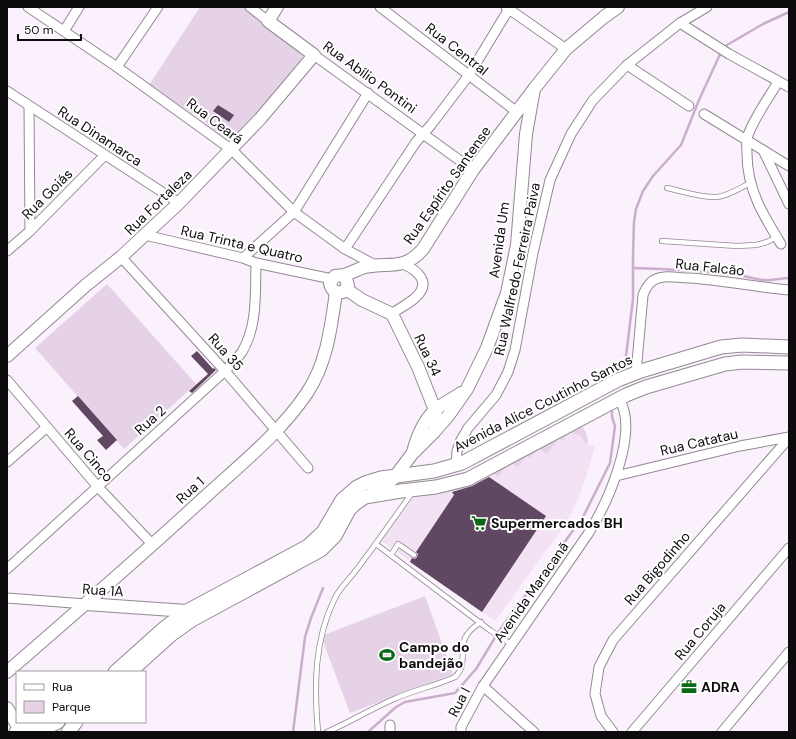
<svg xmlns="http://www.w3.org/2000/svg" width="796" height="739" font-family="'DM Sans',sans-serif">
<style>
.built{fill:#f2e2f3}
.green{fill:#e5d2e7}
.lines{fill:none;stroke-linecap:round;stroke-linejoin:round}
.stream{stroke:#cbaecd;stroke-width:2.5}
.building{fill:#604762}
.service-casing{stroke:#928993;stroke-width:6}
.minor-casing{stroke:#928993;stroke-width:11}
.tertiary-casing{stroke:#928993;stroke-width:14}
.secondary-casing{stroke:#928993;stroke-width:15}
.service{stroke:#fff;stroke-width:4.5}
.minor{stroke:#fff;stroke-width:9}
.tertiary{stroke:#fff;stroke-width:12}
.secondary{stroke:#fff;stroke-width:13}
.labels{text-anchor:middle;stroke-width:4;stroke-linejoin:round;paint-order:stroke}
.street-label{font-size:14px;fill:#0e0b0e;stroke:#fff}
.poi-label{font-size:14px;font-weight:bold;fill:#0e0b0e;stroke:#fff;text-anchor:start}
</style>
<rect width="100%" height="100%" fill="#fbf1fc"/>
<polygon class="built" points="579,426 588,438 588,444 595,446 586,477 579,497 565,525 495,621 380,540 416,494"/>
<g class="green">
<polygon points="200,7 244,7 302,53 303,65 231,141 226,139 201,119 149,85"/>
<polygon points="107,284 196,384 124,449 35,348"/>
<path d="M579 426H582L586 433 588 444 585 443C582 435 578 434 570 433L566 436 563 441 559 439 547 454 539 449 529 458 527 455 518 467 509 462 498 477 492 471Z"/>
<polygon points="425,596 453,674 350,713 321,636"/>
</g>
<g class="lines">
<g class="stream">
<path d="M633 268C668 269 703 271 737 275 747 276 756 280 765 280 773 281 781 278 789 278"/>
<polyline points="625,364 633,299 633,255 634,222 636,209 643,191 653,176 681,145 699,100 722,50 727,45 763,24 789,12"/>
<polyline points="293,732 305,637 311,618 323,588"/>
<polyline points="368,732 396,707 405,702 455,693 476,669 499,631 583,517 610,463 615,426 612,417 612,412"/>
</g>
</g>
<g class="building">
<polygon points="218,105 234,115 229,122 213,111"/>
<polygon points="197,351 213,369 214,368 216,370 192,393 189,391 208,374 191,356"/>
<polygon points="78,396 117,440 106,450 97,440 103,436 72,401"/>
<polygon points="489,477 546,516 482,612 410,562 412,558 415,559 417,557 418,554 416,552 454,495 452,492 472,486"/>
</g>
<g class="lines">
<defs>
<g id="service">
<path d="M667 188C682 191 701 198 717 197 728 196 740 188 750 183"/>
<polyline points="662,241 737,246 756,245 767,242 777,237"/>
<polyline points="376,544 491,631 511,644"/>
<polyline points="391,555 398,544 414,555"/>
<path d="M318 732C314 686 314 640 335 598 340 587 350 579 357 569 376 544 394 518 412 493"/>
<path d="M327 732C350 722 371 709 394 699 414 690 435 686 455 677 467 666 460 652 465 638 468 631 475 626 481 622"/>
</g>
<g id="minor">
<polyline points="28,7 117,67 232,150 294,212 345,249 377,266"/>
<polyline points="250,7 268,21"/>
<polyline points="380,7 517,112"/>
<polyline points="506,7 566,49"/>
<polyline points="680,23 729,54 789,87"/>
<polyline points="64,31 79,7"/>
<polyline points="314,55 473,170"/>
<polyline points="627,65 689,106"/>
<polyline points="117,67 158,7"/>
<path d="M778 82C768 99 753 119 747 138 746 143 747 149 747 154 747 189 763 215 781 244"/>
<polyline points="7,91 179,203"/>
<polyline points="29,106 30,231"/>
<polyline points="704,114 789,166"/>
<polyline points="763,150 789,204"/>
<polyline points="145,235 243,258 256,263 332,279"/>
<polyline points="345,249 416,142 431,125 469,75 510,7"/>
<polyline points="7,251 30,231 105,155"/>
<polyline points="121,257 225,371 308,468"/>
<polyline points="243,258 294,212 368,93"/>
<path d="M392 314C399 308 409 304 416 297 432 282 417 270 403 264"/>
<path d="M636 373 643 295C647 285 652 278 664 277 672 276 681 278 689 278 722 280 755 287 789 290"/>
<polyline points="7,380 98,487 153,545"/>
<polyline points="7,462 47,427"/>
<polyline points="456,465 457,451 461,440 468,428 496,395 508,372 515,350 533,253 550,180 571,134 593,100 627,65 680,23 707,7"/>
<polyline points="616,476 740,446 789,437"/>
<path d="M7 569 225 371C230 365 237 359 242 352 258 325 255 293 256 263"/>
<polyline points="7,598 86,604"/>
<polyline points="483,686 534,732"/>
<polyline points="390,732 390,725"/>
<path d="M461 732V727L483 686 588 534C607 504 640 432 619 399"/>
<polyline points="613,732 601,716 595,694 599,667 613,640 789,438"/>
<polyline points="632,732 789,548"/>
<polyline points="722,732 789,652"/>
</g>
<g id="tertiary">
<path d="M343 276 346 278 348 286 343 292C336 294 331 290 330 283L335 276C338 275 341 276 344 275 351 273 358 269 365 267 389 262 404 271 423 249L473 170 534 89 566 49 604 17 618 7"/>
<polyline points="346,289 362,300 392,314 418,367 435,410 437,423 434,432"/>
<polyline points="7,356 85,286 121,257 179,203 260,119 314,55 268,21 277,7"/>
<path d="M413 452C417 437 423 422 434 411 441 404 453 399 461 393"/>
<polyline points="368,496 383,487 394,478 412,454 434,432 448,416 467,389 487,348 507,293 517,245 526,134 534,89"/>
<polyline points="86,604 187,611 189,616"/>
<path d="M7 672C74 614 141 556 206 496 241 464 280 433 307 393 327 363 331 327 336 292"/>
<polyline points="7,708 20,730"/>
</g>
<g id="secondary">
<polyline points="115,672 163,629 187,611 308,546 323,532 342,500 357,487 365,483 381,478 434,471 462,463 618,380 641,371 721,347 742,345 789,347"/>
<polyline points="130,672 171,635 192,620 321,550 335,536 349,510 355,504 365,497 401,491 436,487 468,479 626,395 646,387 725,364 742,362 789,363"/>
<polyline points="33,728 50,726 58,722"/>
<path d="M16 732C24 727 36 726 44 732"/>
<polyline points="68,732 76,722"/>
</g>
</defs>
<use href="#service" class="service-casing"/>
<use href="#minor" class="minor-casing"/>
<use href="#tertiary" class="tertiary-casing"/>
<use href="#secondary" class="secondary-casing"/>
<use href="#service" class="service"/>
<use href="#minor" class="minor"/>
<use href="#tertiary" class="tertiary"/>
<use href="#secondary" class="secondary"/>
</g>
<defs>
<symbol id="supermarket-bare" viewBox="-9 -9 18 18"><path d="M-6-5.5h2.5l.6 2H6L4.5 2H-2.5L-4.4-4H-6ZM-1.5 3.2a1.3 1.3 0 1 0 .1 0ZM3 3.2a1.3 1.3 0 1 0 .1 0Z" fill="#0a6914" stroke="#fff" stroke-width="2.5" paint-order="stroke"/></symbol>
<symbol id="stadium-bare" viewBox="-9 -9 18 18"><path d="M0-5a6.5 5 0 1 0 0 10a6.5 5 0 1 0 0-10ZM-3.5-1.8h7v3.6h-7Z" fill="#0a6914" stroke="#fff" stroke-width="2.5" paint-order="stroke"/></symbol>
<symbol id="office-bare" viewBox="-9 -9 18 18"><path d="M-6-3h4V-5.5h4V-3h4V5H-6ZM-1-4.5V-3h2v-1.5ZM-6 0V1H6V0Z" fill="#0a6914" stroke="#fff" stroke-width="2.5" paint-order="stroke"/></symbol>
</defs>
<g fill-rule="evenodd">
<use href="#supermarket-bare" x="468" y="512" width="22" height="22"/>
<use href="#stadium-bare" x="376" y="644" width="22" height="22"/>
<use href="#office-bare" x="678" y="676" width="22" height="22"/>
</g>
<g class="labels">
<g class="street-label">
<text transform="translate(457 49) rotate(38)" y="5">Rua Central</text>
<text transform="translate(370 77) rotate(36)" y="5">Rua Abílio Pontini</text>
<text transform="translate(215 121) rotate(37)" y="5">Rua Ceará</text>
<text transform="translate(100 136) rotate(33)" y="5">Rua Dinamarca</text>
<text transform="translate(447 185) rotate(-55)" y="5">Rua Espírito Santense</text>
<text transform="translate(47 194) rotate(-45)" y="5">Rua Goiás</text>
<text transform="translate(158 202) rotate(-44)" y="5">Rua Fortaleza</text>
<text transform="translate(499 240) rotate(-82)" y="5">Avenida Um</text>
<text transform="translate(242 244) rotate(13)" y="5">Rua Trinta e Quatro</text>
<text transform="translate(710 267) rotate(6)" y="5">Rua Falcão</text>
<text transform="translate(517 269) rotate(-78)" y="5">Rua Walfredo Ferreira Paiva</text>
<text transform="translate(226 352) rotate(48)" y="5">Rua 35</text>
<text transform="translate(428 355) rotate(65)" y="5">Rua 34</text>
<text transform="translate(543 403) rotate(-27)" y="5">Avenida Alice Coutinho Santos</text>
<text transform="translate(150 420) rotate(-42)" y="5">Rua 2</text>
<text transform="translate(699 442) rotate(-13)" y="5">Rua Catatau</text>
<text transform="translate(89 455) rotate(49)" y="5">Rua Cinco</text>
<text transform="translate(190 490) rotate(-42)" y="5">Rua 1</text>
<text transform="translate(657 568) rotate(-49)" y="5">Rua Bigodinho</text>
<text transform="translate(103 590) rotate(4)" y="5">Rua 1A</text>
<text transform="translate(531 592) rotate(-55)" y="5">Avenida Maracanã</text>
<text transform="translate(700 631) rotate(-50)" y="5">Rua Coruja</text>
<text transform="translate(459 702) rotate(-63)" y="5">Rua I</text>
</g>
<g class="poi-label">
<text x="491" y="528">Supermercados BH</text>
<text x="399" y="652">Campo do<tspan x="399" dy="16">bandejão</tspan></text>
<text x="701" y="692">ADRA</text>
</g>
</g>
<rect width="796" height="739" fill="none" stroke="#0e0b0e" stroke-width="16"/>
<rect x="16" y="671" width="130" height="52" fill="#ffffff" stroke="#9f9d9f"/>
<rect x="24" y="684" width="20" height="6" fill="#ffffff" stroke="#9f9d9f"/>
<text x="52" y="691" font-size="12" fill="#0e0b0e">Rua</text>
<rect x="24" y="701" width="20" height="12" fill="#e5d2e7" stroke="#9f9d9f"/>
<text x="52" y="711" font-size="12" fill="#0e0b0e">Parque</text>
<path d="M18 34v6h63v-6" fill="none" stroke="#0e0b0e" stroke-width="2"/>
<text x="24" y="34" font-size="12" fill="#0e0b0e" stroke="#ffffff" stroke-width="3" paint-order="stroke">50 m</text>
</svg>
